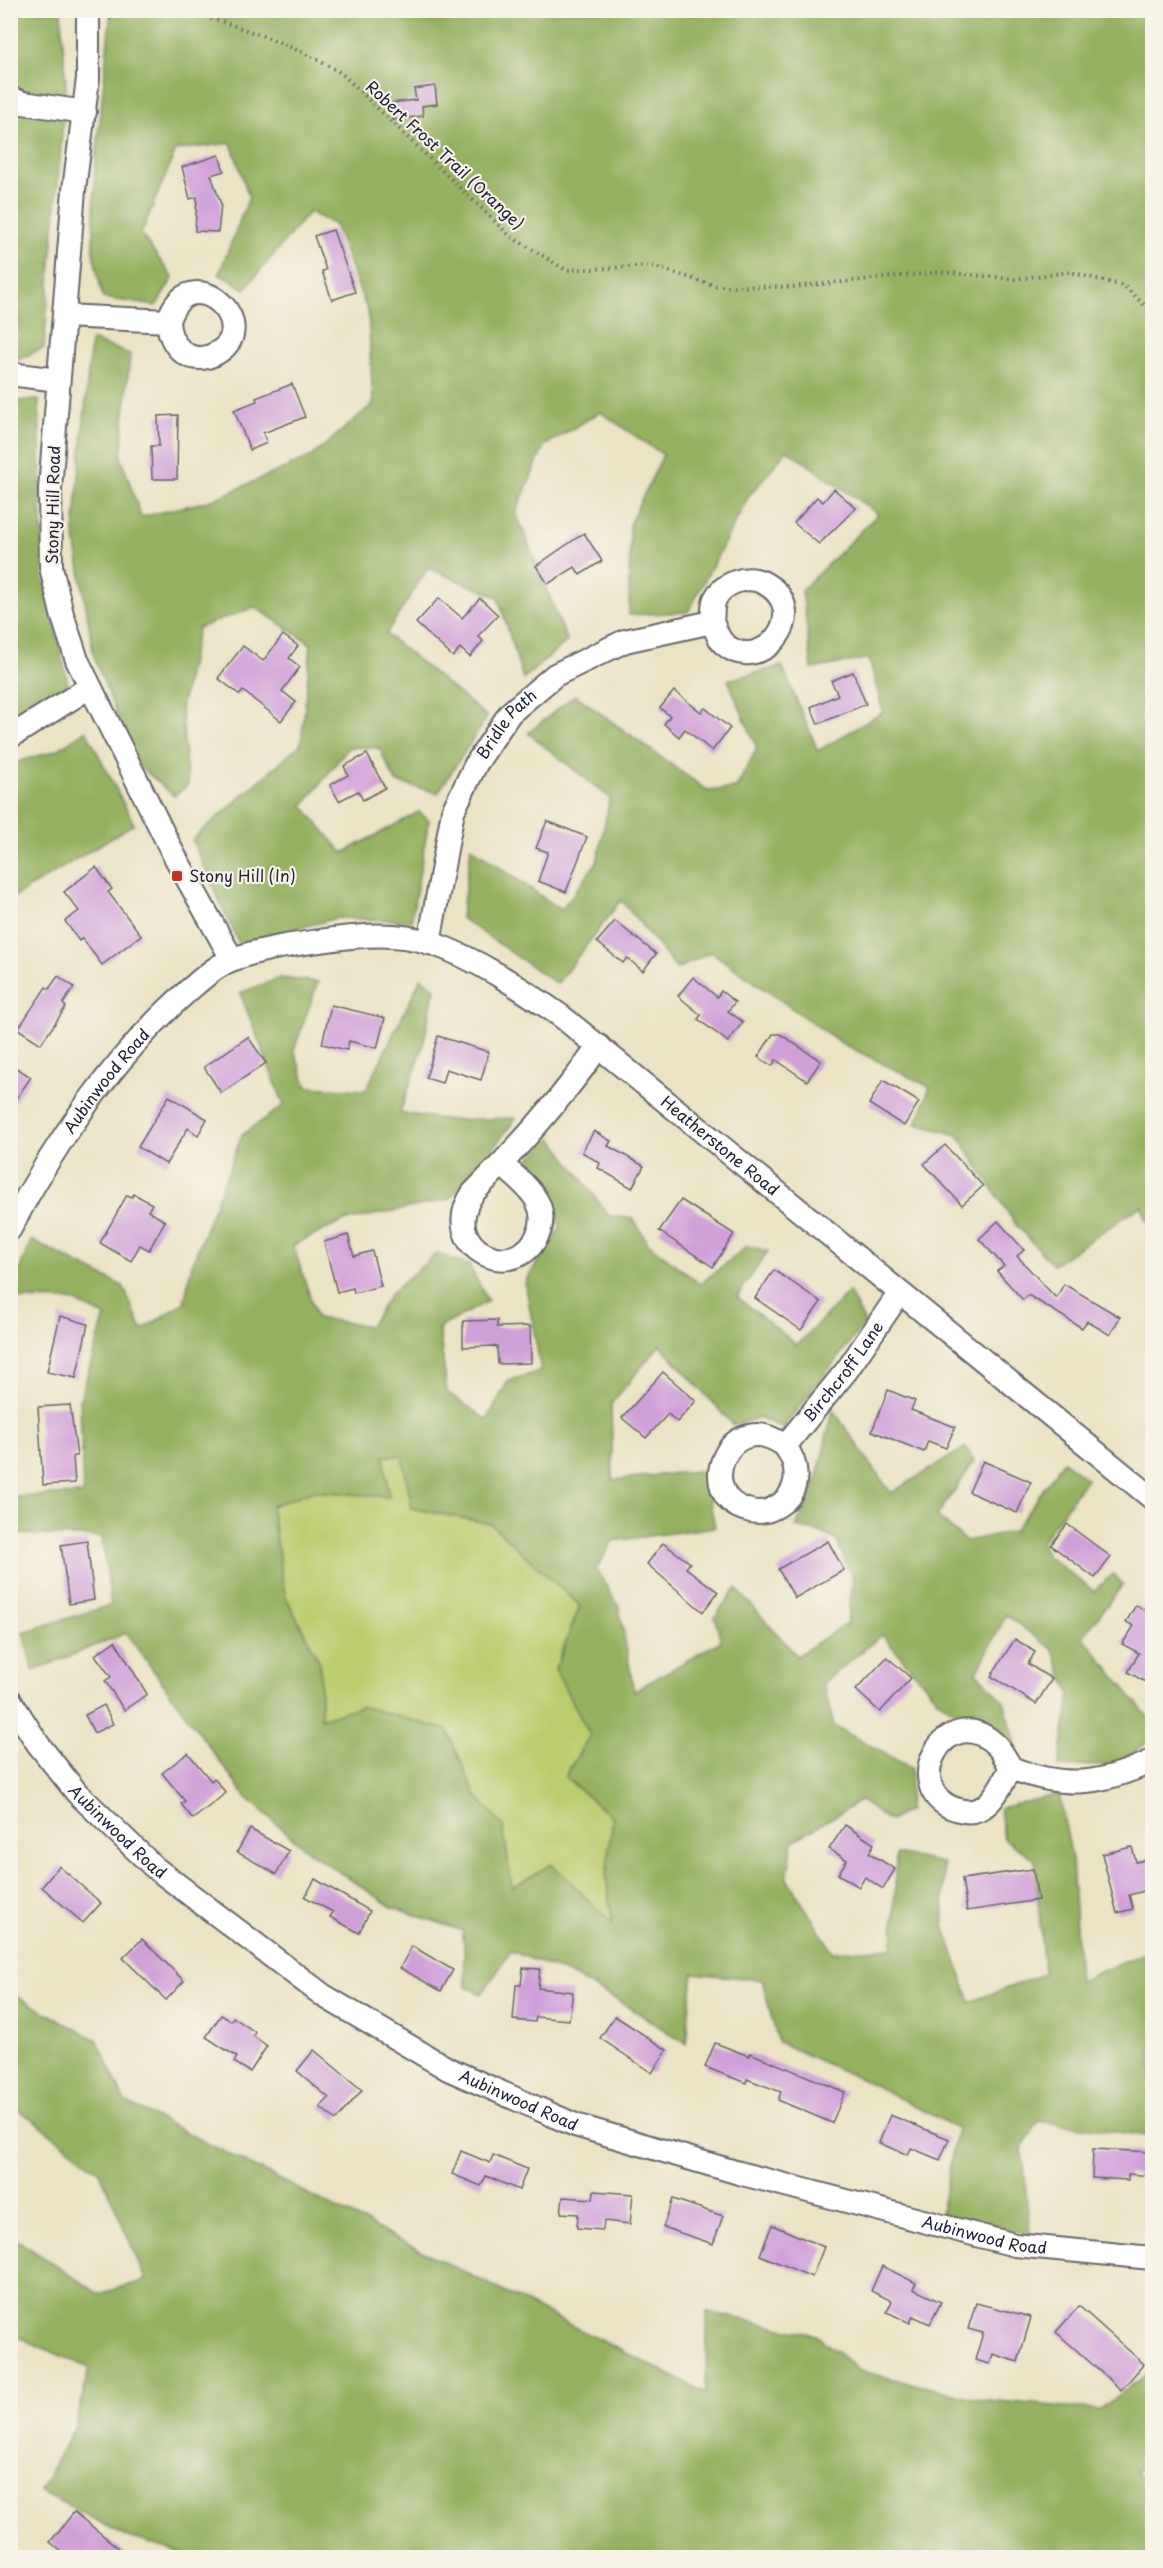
<svg xmlns="http://www.w3.org/2000/svg" width="1163" height="2568" font-family="'Playpen Sans',sans-serif">
<style>
.green{fill:#bbcc6e;stroke:#6e7754;stroke-width:1.5}
.forest{fill:#94b061;stroke:#5b694e;stroke-width:1.5;fill-rule:evenodd}
.building{fill:#d0a0d9}
.lines{fill:none;stroke-linecap:round;stroke-linejoin:round}
.street-casing{stroke:#68666b;stroke-width:26}
.path{stroke:#68666b;stroke-width:4;stroke-dasharray:1.5 4.5;stroke-linecap:butt}
.street{stroke:#fff;stroke-width:22}
.poi-dot{fill:#c8321e;stroke:#f7f3e8;stroke-width:2}
.labels{text-anchor:middle;stroke-width:4.5;stroke-linejoin:round;paint-order:stroke}
.street-label{font-size:16px;fill:#22223b;stroke:#f7f3e8}
.poi-label{font-size:16px;fill:#22223b;stroke:#f7f3e8;text-anchor:start}
</style>
<rect width="100%" height="100%" fill="#f7f3e8"/>
<filter id="ink" filterUnits="userSpaceOnUse"><feTurbulence type="fractalNoise" baseFrequency=".0167" numOctaves="2"/><feDisplacementMap in="SourceGraphic" scale="12" xChannelSelector="R" yChannelSelector="G"/><feConvolveMatrix kernelMatrix="1 2 1 2 8 2 1 2 1" color-interpolation-filters="sRGB"/></filter>
<filter id="wash" filterUnits="userSpaceOnUse"><feTurbulence type="fractalNoise" baseFrequency=".008" numOctaves="4" result="noise"/><feDisplacementMap in="SourceGraphic" scale="24" xChannelSelector="R" yChannelSelector="G"/><feGaussianBlur stdDeviation="1.35" result="paint"/><feColorMatrix in="noise" values="0 0 0 0 0 0 0 0 0 0 0 0 0 0 0 0 0 1.4 0 .05"/><feComposite in="paint" operator="in"/></filter>
<g filter="url(#wash)">
<rect width="100%" height="100%" fill="#eae3c4"/>
<polygon class="green" points="383,1456 403,1456 412,1508 491,1524 580,1606 555,1670 590,1735 565,1777 613,1818 606,1876 613,1925 512,1889 503,1826 475,1794 447,1730 361,1706 321,1719 320,1663 285,1595 271,1506 313,1491 389,1497"/>
<g class="forest">
<polygon points="11,11 61,11 66,86 44,348 17,360 19,284 11,282 10,129 18,56 11,42"/>
<polygon points="111,11 1152,11 1150,159 1152,161 1152,1232 1141,1206 1053,1265 1016,1225 958,1135 916,1124 930,1087 843,1044 711,952 677,969 621,900 557,984 461,918 471,847 561,910 597,862 610,798 528,733 575,695 708,791 736,788 757,748 728,680 782,666 818,751 883,712 869,658 812,669 802,590 878,514 787,450 749,496 688,612 629,615 630,523 663,455 600,412 544,446 516,512 567,641 523,679 498,597 428,568 386,634 487,717 438,793 396,782 379,748 349,747 303,806 343,853 419,812 429,820 411,921 337,918 239,944 192,840 301,744 311,644 255,607 198,628 181,708 188,785 174,796 136,763 94,657 74,532 91,340 130,354 121,457 141,517 212,500 312,456 373,404 368,312 334,224 309,212 245,289 219,274 249,197 231,143 176,150 141,234 173,278 156,306 103,298 93,253 95,168"/>
<polygon points="39,400 43,574 68,684 16,723 10,703 10,401"/>
<polygon points="86,730 134,824 11,899 11,764 57,750"/>
<path d="M280 978 318 982 294 1050 307 1087 366 1090 421 978 435 988 422 1050 400 1113 451 1120 516 1118 492 1150 448 1200 344 1221 293 1245 317 1318 370 1326 392 1292 437 1253 469 1265 488 1301 439 1328 447 1392 487 1420 508 1381 541 1371 525 1282 561 1227 520 1167 552 1138 609 1216 633 1218 648 1243 700 1284 747 1246 768 1251 737 1297 797 1345 849 1292 865 1323 783 1428 760 1418 733 1425 660 1345 611 1404 613 1480 704 1470 715 1527 613 1541 596 1569 619 1607 634 1691 721 1641 715 1617 736 1588 797 1656 847 1623 853 1579 837 1541 821 1532 796 1527 816 1481 833 1410 891 1493 966 1447 974 1462 937 1516 966 1541 1014 1531 1063 1461 1087 1479 1041 1543 1047 1556 1094 1591 1113 1574 1123 1584 1083 1637 1152 1722V1739L1116 1765 1059 1767 1070 1694 1053 1650 1006 1615 977 1673 1004 1701 1017 1748 999 1741 938 1700 882 1635 823 1683 834 1726 911 1768 909 1810 890 1821 860 1801 793 1841 787 1879 833 1952 893 1948 896 1854 943 1863 944 1926 970 2002 1044 1974 1035 1860 1004 1839 1000 1808 1059 1794 1072 1859 1079 1981 1152 1950V2137L1039 2121 1022 2148 1030 2234 941 2214 957 2128 878 2087 778 2042 762 1980 693 1973 686 2044 621 2002 569 1974 511 1951 482 1994 466 1987 463 1931 392 1907 310 1853 245 1796 126 1633 33 1671 23 1632 111 1605 102 1537 11 1534 10 1497 83 1494 80 1399 105 1316 71 1300 11 1299V1292L31 1240 123 1286 142 1330 184 1303 192 1264 242 1135 284 1105 240 993ZM384 1456H402L412 1508 491 1524 580 1606 555 1670 590 1735 565 1777 613 1818 606 1876 613 1924 552 1864 512 1888 503 1826 475 1794 447 1730 361 1706 321 1719 320 1663 285 1595 271 1506 313 1491 389 1497Z"/>
<polygon points="11,1993 98,2041 125,2102 706,2393 707,2312 816,2335 860,2371 978,2399 1099,2410 1152,2370 1152,2459 1136,2472 1152,2494 1152,2557 198,2558 128,2537 40,2491 76,2424 89,2368 11,2334 11,2236 99,2294 146,2280 100,2172 29,2117 11,2106"/>
</g>
<g id="blocks">
<g class="building">
<polygon points="435,86 437,104 422,106 423,116 393,120 391,103 416,100 414,89"/>
<polygon points="219,155 224,171 211,175 221,204 218,232 195,231 197,197 190,199 182,167"/>
<polygon points="333,230 355,292 332,300 322,271 326,270 314,236"/>
<polygon points="292,384 305,417 263,433 267,443 250,450 234,410 257,401 256,398"/>
<polygon points="178,415 177,479 152,479 151,446 159,446 158,416"/>
<polygon points="834,489 856,508 819,544 794,523 817,497 823,502"/>
<polygon points="584,533 602,561 580,575 575,567 548,584 536,566"/>
<polygon points="439,598 462,618 480,598 498,615 478,636 483,641 470,657 460,648 453,657 416,623"/>
<polygon points="283,635 298,646 289,658 300,667 282,691 296,702 281,721 243,691 240,695 218,678 243,646 263,661"/>
<polygon points="853,672 866,704 818,724 811,707 838,695 831,681"/>
<polygon points="674,691 701,712 705,708 730,728 712,751 685,729 679,737 664,724 670,716 660,708"/>
<polygon points="367,754 385,788 363,800 358,791 339,801 330,785 348,775 344,766"/>
<polygon points="547,821 587,837 566,892 538,881 548,852 536,848"/>
<polygon points="96,867 112,889 108,892 141,935 102,965 82,938 79,941 65,921 79,911 64,892"/>
<polygon points="615,921 656,954 643,971 627,958 623,963 597,942"/>
<polygon points="58,976 74,987 63,1004 66,1007 41,1044 18,1029 46,987 49,989"/>
<polygon points="693,977 717,997 721,991 735,1002 728,1011 743,1022 728,1042 698,1019 701,1015 678,996"/>
<polygon points="331,1005 385,1018 377,1048 349,1041 347,1050 322,1044"/>
<polygon points="773,1034 780,1034 821,1061 807,1081 776,1060 772,1066 758,1057"/>
<polygon points="438,1036 489,1052 481,1080 446,1069 442,1083 426,1078"/>
<polygon points="248,1037 266,1063 221,1093 204,1067"/>
<polygon points="10,1064 31,1077 10,1108"/>
<polygon points="883,1080 919,1102 904,1126 869,1104"/>
<polygon points="169,1096 207,1119 198,1135 188,1128 166,1164 138,1147"/>
<polygon points="594,1131 611,1141 608,1146 644,1166 632,1188 598,1168 600,1163 582,1152"/>
<polygon points="945,1145 983,1186 962,1205 924,1164"/>
<polygon points="134,1194 152,1204 148,1211 165,1221 149,1250 140,1245 131,1261 100,1243 127,1195 132,1197"/>
<polygon points="681,1200 734,1234 713,1267 659,1231"/>
<polygon points="998,1221 1024,1250 1017,1256 1056,1298 1064,1284 1120,1317 1110,1335 1087,1321 1082,1328 1028,1295 1023,1300 997,1271 1004,1266 979,1239"/>
<polygon points="348,1235 354,1256 372,1251 381,1286 354,1293 353,1288 337,1292 324,1242"/>
<polygon points="774,1270 821,1302 801,1330 755,1298"/>
<polygon points="60,1316 88,1324 76,1378 47,1372"/>
<polygon points="497,1320 497,1327 530,1326 531,1363 498,1364 497,1346 463,1347 463,1321"/>
<polygon points="663,1372 696,1401 677,1422 668,1414 646,1438 622,1418"/>
<polygon points="888,1390 915,1401 911,1410 955,1427 946,1448 928,1441 924,1452 872,1431"/>
<polygon points="70,1405 77,1456 73,1456 75,1483 43,1485 38,1407"/>
<polygon points="983,1461 1031,1482 1017,1513 969,1492"/>
<polygon points="1067,1524 1111,1557 1095,1578 1051,1545"/>
<polygon points="87,1541 94,1600 69,1604 61,1545"/>
<polygon points="828,1541 844,1570 795,1598 778,1569"/>
<polygon points="663,1543 690,1563 686,1568 718,1592 703,1612 647,1564"/>
<polygon points="1152,1595 1152,1686 1128,1672 1139,1653 1122,1644 1134,1626 1126,1622 1136,1605 1144,1610"/>
<polygon points="1015,1639 1035,1652 1028,1664 1052,1679 1036,1704 991,1676"/>
<polygon points="115,1641 147,1694 124,1710 105,1681 111,1677 95,1655"/>
<polygon points="887,1657 911,1678 880,1712 856,1690"/>
<polygon points="104,1705 113,1724 94,1733 85,1715"/>
<polygon points="188,1753 211,1781 214,1778 226,1793 193,1819 181,1804 185,1801 162,1773"/>
<polygon points="845,1825 874,1844 869,1853 895,1869 883,1889 865,1877 859,1887 838,1874 847,1860 829,1849"/>
<polygon points="250,1829 289,1851 276,1874 237,1852"/>
<polygon points="1132,1847 1136,1862 1152,1858 1152,1889 1129,1895 1133,1909 1117,1913 1102,1854"/>
<polygon points="59,1866 101,1903 83,1923 42,1887"/>
<polygon points="1033,1869 1038,1900 967,1911 962,1879"/>
<polygon points="315,1879 370,1911 359,1933 330,1917 333,1912 305,1897"/>
<polygon points="142,1939 184,1981 166,2000 123,1958"/>
<polygon points="412,1946 453,1970 441,1991 400,1968"/>
<polygon points="523,1968 540,1969 538,1988 573,1992 569,2020 536,2017 535,2022 513,2020 516,1985 521,1985"/>
<polygon points="221,2015 231,2021 233,2017 255,2032 253,2036 267,2046 250,2072 234,2062 237,2057 206,2037"/>
<polygon points="615,2016 667,2050 652,2073 600,2038"/>
<polygon points="715,2043 749,2056 750,2053 845,2092 832,2123 778,2100 781,2092 747,2079 746,2083 705,2067"/>
<polygon points="314,2050 362,2090 336,2120 320,2107 329,2098 297,2071"/>
<polygon points="890,2115 949,2139 940,2160 911,2148 908,2155 879,2143"/>
<polygon points="1093,2149 1152,2152 1152,2176 1128,2174 1128,2180 1092,2178"/>
<polygon points="461,2151 490,2163 493,2155 527,2169 519,2190 486,2176 481,2186 452,2174"/>
<polygon points="594,2191 633,2194 630,2224 604,2221 603,2230 577,2228 578,2214 561,2213 563,2197 593,2199"/>
<polygon points="673,2199 723,2216 713,2244 663,2227"/>
<polygon points="772,2225 824,2247 812,2277 760,2255"/>
<polygon points="882,2266 916,2283 913,2289 941,2302 930,2324 913,2316 910,2323 887,2312 892,2301 871,2291"/>
<polygon points="976,2303 1031,2317 1018,2362 993,2354 990,2364 975,2360 983,2333 968,2329"/>
<polygon points="1079,2306 1144,2364 1121,2390 1056,2332"/>
<polygon points="74,2512 131,2558 69,2558 50,2542"/>
</g>
</g>
</g>
<g filter="url(#ink)">
<use href="#blocks" fill-opacity="0" stroke="#68666b" stroke-width="1.5"/>
<g class="lines">
<defs>
<g id="street">
<polyline points="88,10 88,78 74,190 50,489 51,567 62,614 77,660 174,855 232,959"/>
<polyline points="10,98 23,103 85,112"/>
<path d="M64 316 168 321C169 345 188 366 213 355 269 329 190 252 168 321"/>
<polyline points="10,374 58,380"/>
<polyline points="10,737 90,687"/>
<path id="s1" d="M429 943 453 811 476 764 510 713 555 675 625 641 712 622C715 628 718 638 723 643 761 679 817 609 762 582 746 575 723 583 715 599 712 605 713 616 712 622"/>
<path d="M501 1164C513 1175 529 1186 537 1201 542 1210 543 1222 539 1232 517 1287 436 1248 473 1193 520 1146 560 1101 599 1046"/>
<path id="s2" d="M10 1229C53 1144 118 1052 189 990 202 979 218 964 234 959 263 948 297 944 327 940 362 935 397 932 431 943 478 959 520 988 561 1016L1152 1498"/>
<path id="s3" d="M785 1446C728 1404 693 1496 747 1510 756 1513 765 1513 774 1508 800 1495 801 1468 785 1446L847 1370 899 1294"/>
<path id="s4" d="M10 1700 38 1744 77 1793 154 1867 324 1996 448 2069 575 2125 739 2173 1015 2245 1152 2258"/>
<path d="M1011 1768C999 1789 988 1818 959 1810 895 1793 946 1696 996 1745 1002 1751 1007 1761 1011 1768 1065 1789 1101 1785 1152 1761"/>
</g>
</defs>
<use href="#street" class="street-casing"/>
<g class="path">
<path d="M182 10C238 26 291 43 341 73L510 236 566 270 652 266 716 286 792 287 941 272 1015 279 1070 272 1124 286 1152 312"/>
<polyline points="109,19 118,10"/>
</g>
<use href="#street" class="street"/>
</g>
</g>
<rect class="poi-dot" x="171" y="870" width="12" height="12" rx="3"/>
<g class="labels">
<g class="street-label">
<text transform="translate(445 155) rotate(43)" y="6">Robert Frost Trail (Orange)</text>
<text transform="translate(53 505) rotate(-89)" y="6">Stony Hill Road</text>
<text dy="6" stroke="none"><textPath href="#s1" startOffset="237">Bridle Path</textPath></text>
<text dy="6" stroke="none"><textPath href="#s2" startOffset="177">Aubinwood Road</textPath></text>
<text dy="6" stroke="none"><textPath href="#s2" startOffset="910">Heatherstone Road</textPath></text>
<text dy="6" stroke="none"><textPath href="#s3" startOffset="334">Birchcroff Lane</textPath></text>
<text dy="6" stroke="none"><textPath href="#s4" startOffset="171">Aubinwood Road</textPath></text>
<text dy="6" stroke="none"><textPath href="#s4" startOffset="656">Aubinwood Road</textPath></text>
<text dy="6" stroke="none"><textPath href="#s4" startOffset="1142">Aubinwood Road</textPath></text>
</g>
<g class="poi-label">
<text x="189" y="882">Stony Hill (In)</text>
</g>
</g>
<rect width="1163" height="2568" fill="none" stroke="#f7f3e8" stroke-width="36"/>
</svg>
